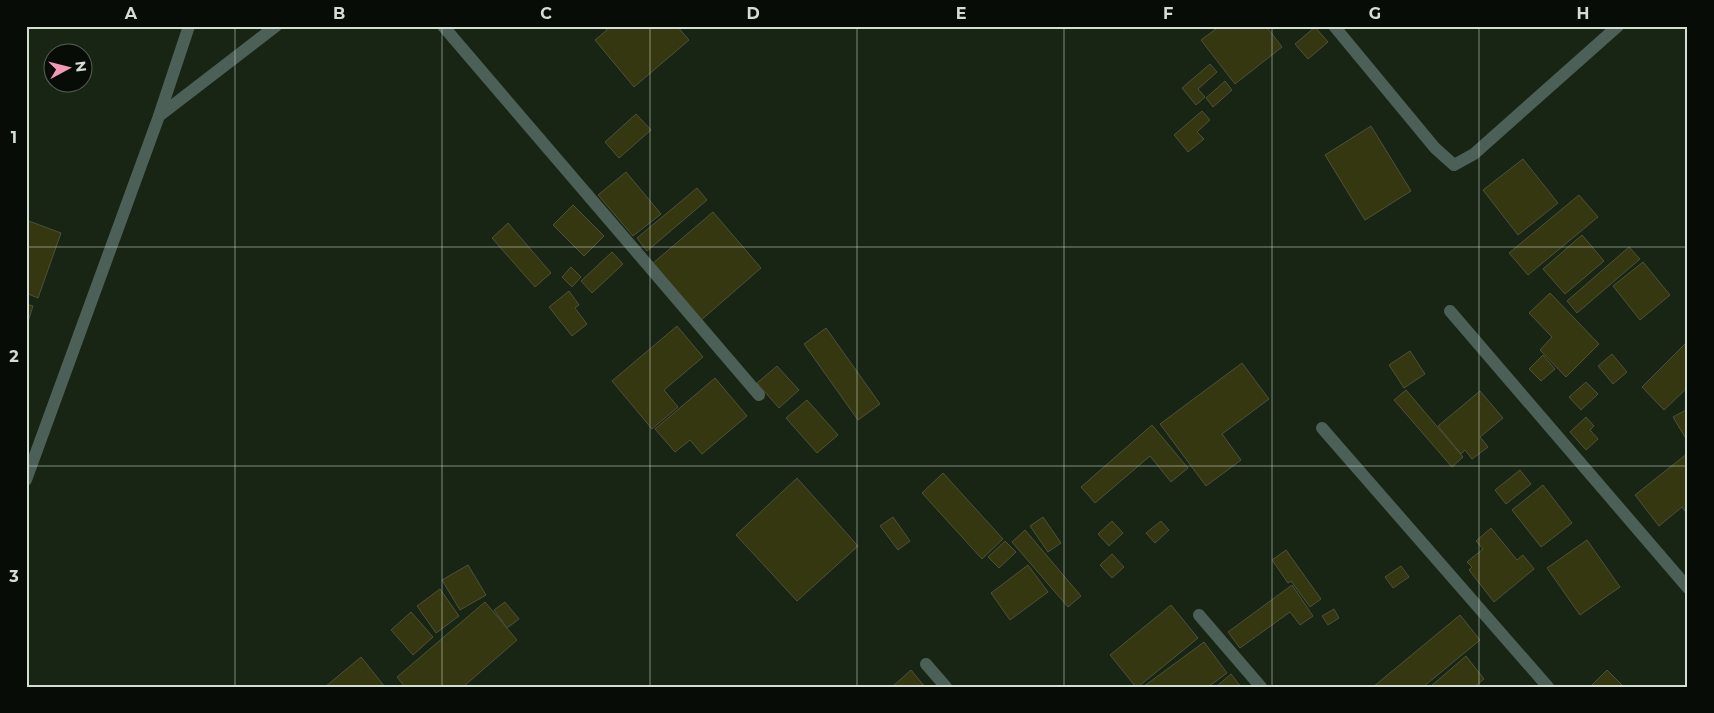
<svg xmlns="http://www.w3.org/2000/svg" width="1714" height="713" font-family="Montserrat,sans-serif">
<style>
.building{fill:#353710;stroke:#4f513a}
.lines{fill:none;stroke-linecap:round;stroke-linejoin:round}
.street{stroke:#4d6058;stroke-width:12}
.grid{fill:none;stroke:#d5ded3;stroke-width:1;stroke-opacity:0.55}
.neatline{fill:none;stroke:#d5ded3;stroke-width:2}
.grid-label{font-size:16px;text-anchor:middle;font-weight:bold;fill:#d5ded3}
</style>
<rect width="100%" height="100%" fill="#182514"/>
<g class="building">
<polygon points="604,26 677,26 689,40 634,87 595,40 607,30"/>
<polygon points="1220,26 1266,26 1282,47 1235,84 1201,40"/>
<polygon points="1315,27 1328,42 1308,59 1295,44"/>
<polygon points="1210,64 1217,72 1198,89 1205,97 1196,105 1182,88"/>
<polygon points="1225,81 1232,90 1213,107 1206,98"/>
<polygon points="1202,111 1210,120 1197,132 1204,139 1188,152 1174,135"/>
<polygon points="636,114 651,130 619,158 605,142"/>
<polygon points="1371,126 1411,191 1365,220 1325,155"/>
<polygon points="1523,159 1558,203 1518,235 1483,190"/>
<polygon points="626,172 661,214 633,236 598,195"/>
<polygon points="697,188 707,200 647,251 637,238"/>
<polygon points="1579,195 1598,217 1528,275 1509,253"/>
<polygon points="573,205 604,236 584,256 553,225"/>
<polygon points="713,212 761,268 700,321 652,264"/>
<polygon points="26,220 61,233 38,298 26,293"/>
<polygon points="508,223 551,273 535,287 492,238"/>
<polygon points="1582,235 1604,261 1565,294 1543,269"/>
<polygon points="1629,247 1640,259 1577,313 1567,301"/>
<polygon points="612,252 623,264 592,293 581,281"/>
<polygon points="1643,262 1670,295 1640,320 1613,286"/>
<polygon points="571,267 581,277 572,287 562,277"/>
<polygon points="569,291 579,305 575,308 587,324 572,336 549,307"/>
<polygon points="1550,293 1599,344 1566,377 1540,350 1552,337 1529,313"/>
<polygon points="26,304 33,306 26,328"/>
<polygon points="677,326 703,357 664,390 678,407 652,429 612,381"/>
<polygon points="826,328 880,404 858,420 804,344"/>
<polygon points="1688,341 1688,387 1664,410 1642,387"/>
<polygon points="1410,351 1425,374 1404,388 1389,365"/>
<polygon points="1612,354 1627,372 1613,384 1598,366"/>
<polygon points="1543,355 1555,369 1541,381 1529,369"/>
<polygon points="1242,363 1269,399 1222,434 1241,460 1206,486 1160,424"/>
<polygon points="777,366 799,390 779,408 757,383"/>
<polygon points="715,378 747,416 702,454 690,440 675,452 655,429"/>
<polygon points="1586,382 1598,394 1581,410 1569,397"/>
<polygon points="1406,390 1463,457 1452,467 1394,400"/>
<polygon points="1480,391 1503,418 1480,437 1488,447 1472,459 1465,450 1461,454 1438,426"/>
<polygon points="807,400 838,435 817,453 786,418"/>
<polygon points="1688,409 1688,442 1673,417"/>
<polygon points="1586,417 1594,426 1590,430 1598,439 1586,450 1570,432"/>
<polygon points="1152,425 1188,468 1171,482 1150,456 1095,503 1081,487"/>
<polygon points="1688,453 1688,515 1682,507 1659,526 1635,495"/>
<polygon points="1520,470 1531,484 1506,504 1495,490"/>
<polygon points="943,473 1003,539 982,559 922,493"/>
<polygon points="797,478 858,546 797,601 736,535"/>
<polygon points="1543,485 1572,523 1541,547 1512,510"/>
<polygon points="893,517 910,541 898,550 880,526"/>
<polygon points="1043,517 1061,543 1048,552 1030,526"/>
<polygon points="1112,521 1123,533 1109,546 1098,534"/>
<polygon points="1161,521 1169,530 1155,543 1146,533"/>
<polygon points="1491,528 1517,560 1523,555 1534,569 1494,602 1469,570 1472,567 1467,562 1483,549 1476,541"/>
<polygon points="1025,530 1081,596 1068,607 1012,542"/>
<polygon points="1587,540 1620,587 1580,615 1547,568"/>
<polygon points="1005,541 1016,552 999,568 988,557"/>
<polygon points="1286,550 1321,599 1310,607 1291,581 1288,583 1272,560"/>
<polygon points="1112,554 1124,567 1112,578 1100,565"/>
<polygon points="468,565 486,595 460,610 442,580"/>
<polygon points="1028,565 1048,592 1010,620 991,593"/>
<polygon points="1401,566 1409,577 1393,588 1385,577"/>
<polygon points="1292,585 1313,616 1300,625 1290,612 1240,648 1228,632"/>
<polygon points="440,589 459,616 436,633 417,606"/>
<polygon points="485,602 517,640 463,687 405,687 397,677"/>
<polygon points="505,602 519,619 507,628 494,610"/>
<polygon points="1171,605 1198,638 1138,687 1136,687 1110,655"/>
<polygon points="1334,609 1339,618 1328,625 1322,616"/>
<polygon points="411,612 433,637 413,655 391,630"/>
<polygon points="1460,615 1480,640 1423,687 1373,687"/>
<polygon points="1204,642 1227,673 1208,687 1143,687"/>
<polygon points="1466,656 1484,679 1474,687 1430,687"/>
<polygon points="361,657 385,687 325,687"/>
<polygon points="911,670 925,687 892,687"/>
<polygon points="1607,670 1624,687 1590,687"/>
<polygon points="1231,674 1241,687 1216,687"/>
</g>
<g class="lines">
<g class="street">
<polyline points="443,26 759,395"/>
<polyline points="1334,26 1435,148 1454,165 1474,154 1618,26"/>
<polyline points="159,116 276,26"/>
<polyline points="1450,311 1688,588"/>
<polyline points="1322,428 1548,687"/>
<polyline points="26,480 159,116 189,26"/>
<polyline points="1199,615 1261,687"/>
<polyline points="926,664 946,687"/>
</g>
</g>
<path class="grid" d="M235 26V687M442 26V687M650 26V687M857 26V687M1064 26V687M1272 26V687M1479 26V687M26 247H1688M26 466H1688"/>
<rect width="1714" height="713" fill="none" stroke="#070c06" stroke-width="55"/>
<g transform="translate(68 68) rotate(83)"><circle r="24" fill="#070c06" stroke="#596058"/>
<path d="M0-4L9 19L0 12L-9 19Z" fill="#f09ab6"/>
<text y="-8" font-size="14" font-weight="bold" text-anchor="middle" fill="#d5ded3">N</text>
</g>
<rect x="28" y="28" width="1658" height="658" class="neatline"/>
<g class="grid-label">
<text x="131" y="19">A</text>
<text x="339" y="19">B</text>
<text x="546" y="19">C</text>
<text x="753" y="19">D</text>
<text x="961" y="19">E</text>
<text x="1168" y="19">F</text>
<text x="1375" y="19">G</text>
<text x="1583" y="19">H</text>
<text x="14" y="143">1</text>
<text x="14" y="362">2</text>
<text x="14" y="582">3</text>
</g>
</svg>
